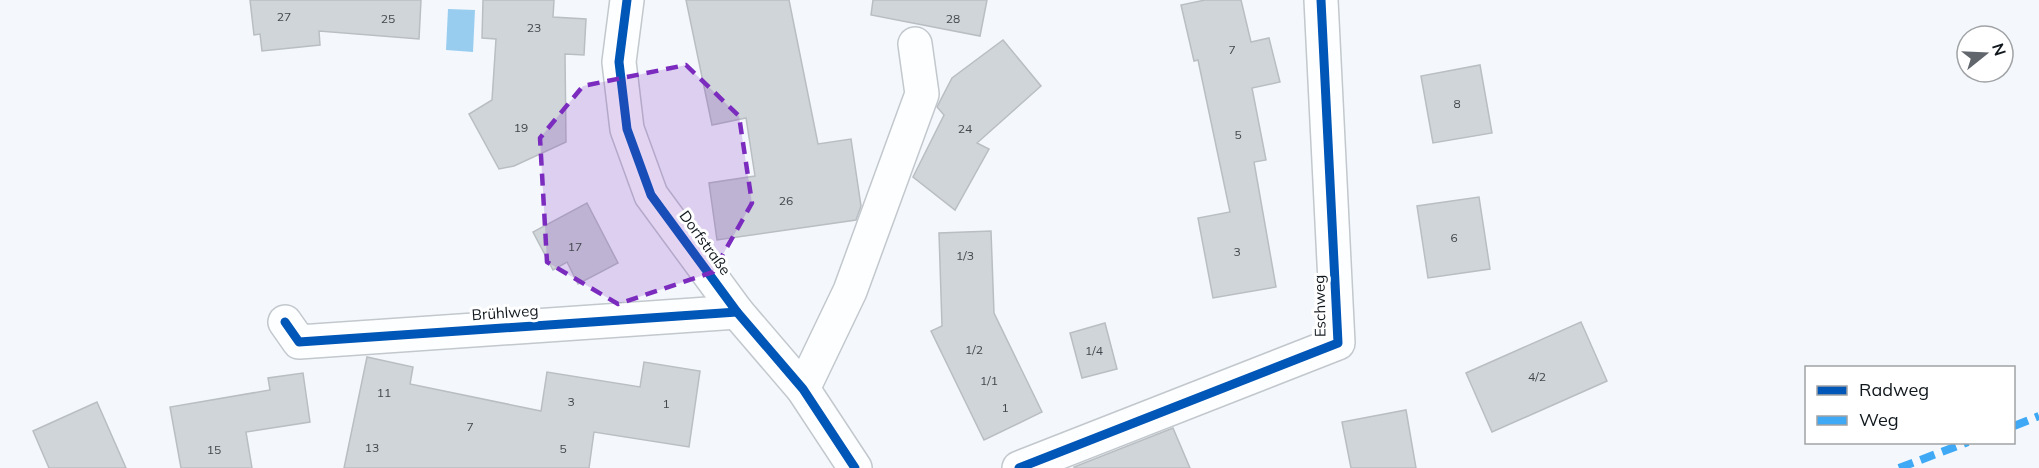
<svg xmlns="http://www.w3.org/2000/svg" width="2039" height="468" font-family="Mulish,sans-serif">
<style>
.water{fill:#98cdef}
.building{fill:#d0d5da;stroke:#b9bec3;stroke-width:1.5}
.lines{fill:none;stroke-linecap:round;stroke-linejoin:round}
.minor-casing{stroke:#c2c8cd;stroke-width:36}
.minor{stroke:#fdfeff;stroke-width:33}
.quiet{stroke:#3fa9f5;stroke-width:8;stroke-dasharray:15 8;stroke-linecap:butt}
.cycleway-casing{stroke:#fff;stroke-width:13}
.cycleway{stroke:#0057b8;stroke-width:9}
.marked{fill:#7b2cbf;fill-opacity:0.2;stroke:#7b2cbf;stroke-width:4.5;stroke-dasharray:12 8;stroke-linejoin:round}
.labels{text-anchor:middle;stroke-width:6;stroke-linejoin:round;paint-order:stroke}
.number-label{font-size:12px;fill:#41474c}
.street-label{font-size:15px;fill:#11181d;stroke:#fff}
</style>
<rect width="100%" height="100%" fill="#f4f8fc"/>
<polygon class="water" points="448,9 475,10 473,52 446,50"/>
<g class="building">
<polygon points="250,0 421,0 419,39 319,31 320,45 262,51 260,34 254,35"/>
<polygon points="483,0 554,0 553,17 586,19 584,55 565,54 566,142 514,166 499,169 469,114 492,100 496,39 482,38"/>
<polygon points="686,0 789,0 818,144 851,139 861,206 856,220 717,240 709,183 755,176 746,118 712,125"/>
<polygon points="873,0 987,0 980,36 871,15"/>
<polygon points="1205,0 1241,0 1251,42 1269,38 1280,82 1252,88 1266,160 1254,162 1276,287 1213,298 1198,218 1230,212 1198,60 1194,61 1181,5"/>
<polygon points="1003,40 1041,86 977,143 989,149 955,210 913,177 944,115 937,107 952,78"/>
<polygon points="1480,65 1492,133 1433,143 1421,76"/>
<polygon points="1479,197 1490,269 1428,278 1417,206"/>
<polygon points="587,203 618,263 578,284 567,262 553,270 533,232"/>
<polygon points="991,231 994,313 1042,412 984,440 931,331 942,326 939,233"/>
<polygon points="1581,322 1607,381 1492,432 1466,373"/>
<polygon points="1105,323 1117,369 1082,378 1070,333"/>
<polygon points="367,357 413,367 410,384 541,411 547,372 640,387 644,362 700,371 689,447 594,432 589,468 344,468"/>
<polygon points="303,373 310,422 246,432 252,468 181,468 170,407 270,390 268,378"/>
<polygon points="97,402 126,468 49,468 33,431"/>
<polygon points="1406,410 1416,468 1351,468 1342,422"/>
<polygon points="1173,428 1190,468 1074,468 1074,467"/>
</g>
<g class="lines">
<defs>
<g id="minor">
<polyline points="627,0 619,62 627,129 651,195 737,312 803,389 855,468"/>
<polyline points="285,322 299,342 737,312"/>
<polyline points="803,389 850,291 922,94 915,44"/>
<polyline points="1019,468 1338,343 1321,0"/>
</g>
</defs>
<use href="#minor" class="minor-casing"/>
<use href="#minor" class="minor"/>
<g class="quiet">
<polyline points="2014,426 2039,416"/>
<polyline points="1899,468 1968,442"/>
</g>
<defs>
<g id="cycleway">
<polyline points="627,0 619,62 627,129 651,195 737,312 803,389 855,468"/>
<polyline points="285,322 299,342 737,312"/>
<polyline points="1019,468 1338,343 1321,0"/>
</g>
</defs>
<use href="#cycleway" class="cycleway-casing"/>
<use href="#cycleway" class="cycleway"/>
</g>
<path class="marked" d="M686 65 739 116 752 203 713 272 618 304 547 262 540 138 583 86Z"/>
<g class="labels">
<g class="number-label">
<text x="284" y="21">27</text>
<text x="388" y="23">25</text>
<text x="953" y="23">28</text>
<text x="534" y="32">23</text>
<text x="1232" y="54">7</text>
<text x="1457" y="108">8</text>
<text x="521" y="132">19</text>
<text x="965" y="133">24</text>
<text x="1238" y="139">5</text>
<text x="786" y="205">26</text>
<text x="1454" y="242">6</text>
<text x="575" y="251">17</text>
<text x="1237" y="256">3</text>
<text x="965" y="260">1/3</text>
<text x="974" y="354">1/2</text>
<text x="1094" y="355">1/4</text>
<text x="1537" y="381">4/2</text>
<text x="989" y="385">1/1</text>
<text x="384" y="397">11</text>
<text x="571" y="406">3</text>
<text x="666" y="408">1</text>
<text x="1005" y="412">1</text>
<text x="470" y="431">7</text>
<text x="372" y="452">13</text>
<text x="563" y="453">5</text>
<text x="214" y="454">15</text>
</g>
<g class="street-label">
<text transform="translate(705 243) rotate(54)" y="5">Dorfstraße</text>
<text transform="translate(1320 306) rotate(-91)" y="5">Eschweg</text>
<text transform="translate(505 313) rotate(-4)" y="5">Brühlweg</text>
</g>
</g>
<rect x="1805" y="366" width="210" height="78" fill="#ffffff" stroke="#a0a3a5" stroke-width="1.5"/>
<rect x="1817" y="386" width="30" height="9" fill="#0057b8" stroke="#a0a3a5" stroke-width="1.5"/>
<text x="1859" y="396" font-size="18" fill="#11181d">Radweg</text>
<rect x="1817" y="416" width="30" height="9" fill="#3fa9f5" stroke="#a0a3a5" stroke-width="1.5"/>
<text x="1859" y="426" font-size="18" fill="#11181d">Weg</text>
<g transform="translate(1985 54) rotate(72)"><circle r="28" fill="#ffffff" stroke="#a0a3a5" stroke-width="1.5"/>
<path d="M0-4.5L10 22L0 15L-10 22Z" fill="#60666b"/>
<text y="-9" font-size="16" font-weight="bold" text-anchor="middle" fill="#11181d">N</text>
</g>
</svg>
